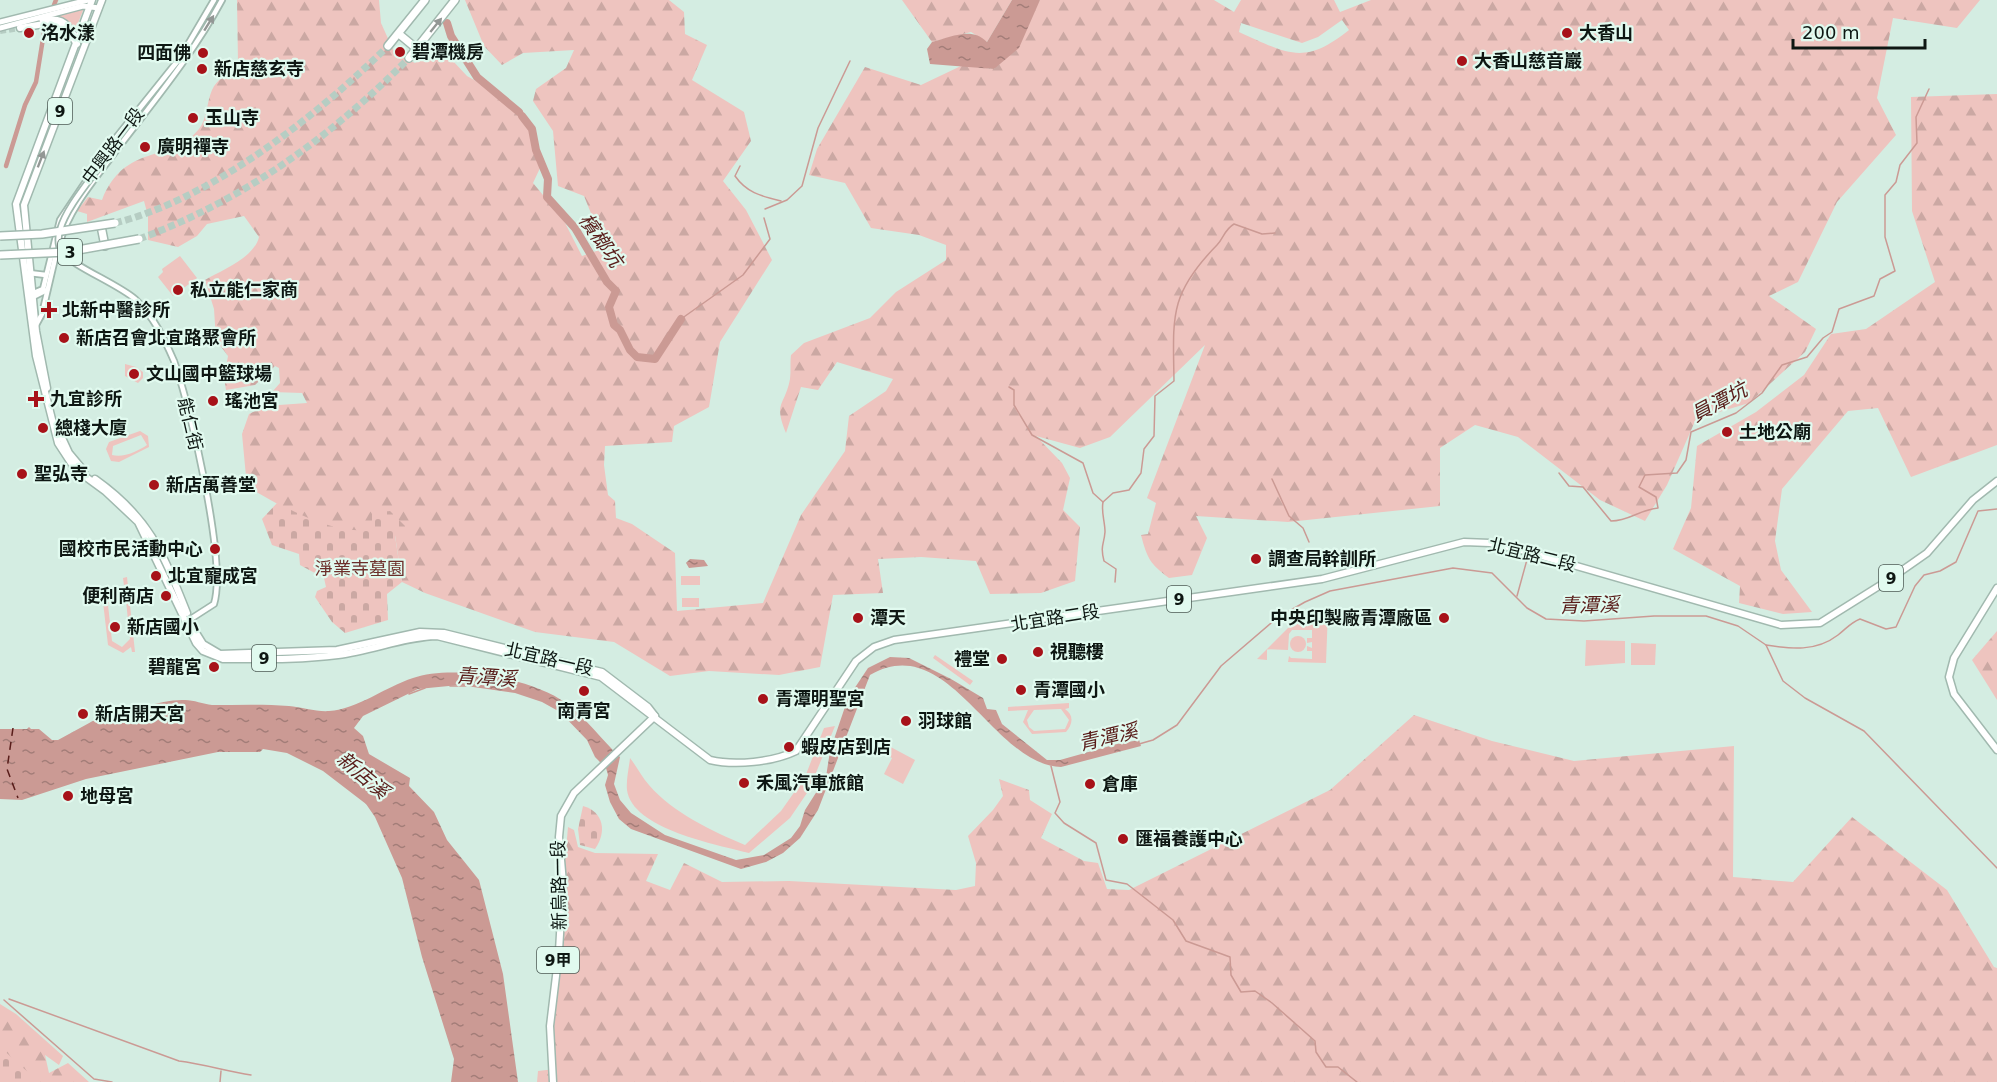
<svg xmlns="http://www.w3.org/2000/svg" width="1997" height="1082" font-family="'DejaVu Sans','Noto Sans TC',sans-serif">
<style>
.green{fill:#eec4bf;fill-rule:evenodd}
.forest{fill:url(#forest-firs);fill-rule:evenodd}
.cemetery{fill:url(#cemetery-stones)}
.water{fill:url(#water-ripples)}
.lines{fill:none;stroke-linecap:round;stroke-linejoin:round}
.stream{stroke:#cb9a94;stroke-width:1.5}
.canal{stroke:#cb9a94;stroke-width:4.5}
.river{stroke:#cb9a94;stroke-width:8}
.ferry{stroke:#591d1a;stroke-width:1.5;stroke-dasharray:8 6;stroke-linecap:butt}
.trunk-tunnel{stroke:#b6cdc3;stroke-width:6;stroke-dasharray:6 3;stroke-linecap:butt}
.motorway-tunnel{stroke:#b6cdc3;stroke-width:7;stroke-dasharray:7 3.5;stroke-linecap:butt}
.tertiary-casing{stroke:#a1b9af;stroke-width:8}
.secondary-casing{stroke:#a1b9af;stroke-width:8}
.primary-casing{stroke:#a1b9af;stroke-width:9}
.trunk-casing{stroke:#a1b9af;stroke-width:9}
.motorway-casing{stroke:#a1b9af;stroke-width:10}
.tertiary{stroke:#fff;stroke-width:4.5}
.secondary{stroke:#fff;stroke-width:5}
.primary{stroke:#fff;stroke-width:6}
.trunk{stroke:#fff;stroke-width:6}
.motorway{stroke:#fff;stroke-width:7}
.tertiary-bridge-casing{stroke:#a1b9af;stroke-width:8;stroke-linecap:butt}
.motorway-bridge-casing{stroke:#a1b9af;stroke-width:10;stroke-linecap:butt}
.tertiary-bridge{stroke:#fff;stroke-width:4.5}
.motorway-bridge{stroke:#fff;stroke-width:7}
.oneway{fill:#939795}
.poi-dot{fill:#a71219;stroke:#e1faef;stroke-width:2}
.labels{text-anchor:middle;stroke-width:4.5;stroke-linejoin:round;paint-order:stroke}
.shield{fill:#e1faef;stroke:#4d5b55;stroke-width:1.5}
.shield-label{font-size:16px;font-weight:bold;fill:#0e1713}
.poi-label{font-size:18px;font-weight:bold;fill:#0e1713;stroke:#e1faef;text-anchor:start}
.street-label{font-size:18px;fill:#0e1713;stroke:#e1faef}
.park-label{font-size:18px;fill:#6c2e2a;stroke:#e1faef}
.water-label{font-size:20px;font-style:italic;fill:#591d1a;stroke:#e1faef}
</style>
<defs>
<pattern id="forest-firs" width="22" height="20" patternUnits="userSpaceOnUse" patternTransform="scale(1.5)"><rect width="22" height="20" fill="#eec4bf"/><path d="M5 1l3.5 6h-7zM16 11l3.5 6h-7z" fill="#cba8a3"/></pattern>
<pattern id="cemetery-stones" width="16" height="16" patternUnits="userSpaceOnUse" patternTransform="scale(1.5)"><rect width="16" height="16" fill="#eec4bf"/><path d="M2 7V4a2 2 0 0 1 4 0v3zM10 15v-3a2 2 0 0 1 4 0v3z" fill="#cba8a3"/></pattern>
<pattern id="water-ripples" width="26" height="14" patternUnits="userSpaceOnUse" patternTransform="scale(1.5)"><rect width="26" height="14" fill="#cb9a94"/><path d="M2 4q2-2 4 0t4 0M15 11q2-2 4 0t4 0" fill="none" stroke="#a37d78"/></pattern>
</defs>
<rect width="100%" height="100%" fill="#d4ede2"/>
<g class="green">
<polygon points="84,8 74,33 67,21 57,16"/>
<polygon points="180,256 197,278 173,296 158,277 163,272 162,269"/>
<polygon points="125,364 136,367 143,372 143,378 138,383 125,376"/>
<path d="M140 431 148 436 149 447 119 462 111 461 106 449 109 442ZM141 435 147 445C138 451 124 458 112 455L113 446Z"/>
<rect x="681" y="576" width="19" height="9"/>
<path d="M127 577 135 652H132L131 647 123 653 108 645 103 602 111 592 125 594 123 578ZM113 596H122L126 601 130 639 122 647 112 641 108 605Z"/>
<rect x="682" y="598" width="17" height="9"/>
<polygon points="1318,610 1322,610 1322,617 1326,617 1326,610 1328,611 1326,663 1288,662 1289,656 1291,658 1312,659 1312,651 1307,651 1307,646 1312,648 1312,642 1307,643 1307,638 1312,638 1312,630 1292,630 1289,634 1288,650 1267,649 1267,660 1257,659 1288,628"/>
<circle cx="1298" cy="644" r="8"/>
<polygon points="1586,640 1625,641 1625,663 1585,666"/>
<polygon points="1631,643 1656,644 1655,665 1631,665"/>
<polygon points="935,655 973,681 970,685 933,658"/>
<path d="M1069 703V708L1065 709C1074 715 1073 724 1066 732L1032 734 1023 722 1028 710 1008 711V707ZM1061 709 1069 720 1065 729 1034 731 1029 727 1027 720 1034 710Z"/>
<path d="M835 726 809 790 790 818 749 853C718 845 632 829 627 790 626 780 629 768 630 758 637 767 642 777 649 785 673 813 712 831 745 845L781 811 805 777 824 728Z"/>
<polygon points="885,744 915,760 903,784 884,774 892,758 881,752"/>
</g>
<g class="forest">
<path d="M237 0H379L381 23 395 54 415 63 439 46 467 76 490 89 528 118 541 166 533 183 563 219 582 256 605 248 584 196 558 186 553 131 533 101 536 89 566 68 574 50 523 53 502 65 484 46 465 0H669L684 12 685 34 707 45 692 80 744 112 751 141 723 181 746 210 772 260 720 342 709 407 674 426 672 442 605 446 604 465 608 495 615 501 616 518 632 524 675 553 677 611 763 603 801 515 845 451 849 416 886 391 893 379 837 362 818 390 801 387 786 433C773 402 785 406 790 379 791 371 790 362 791 355L804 343 870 318 896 292 946 260V245L919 235 871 228 845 183 809 175 817 149 865 67 921 85 963 65 994 69 1040 0H1214L1234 12 1241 0H1334L1340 12 1371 0H1980L1957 28 1893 18 1877 98 1896 135 1837 202 1798 282 1769 296 1816 329 1805 352 1749 403 1696 419 1667 485 1645 521 1600 500 1518 437 1475 425 1440 448V506L1288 522 1196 516 1207 538 1192 575 1169 578C1150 564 1147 558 1141 535L1148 534 1156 503 1147 498 1205 345 1110 437 1080 448 1036 436 1062 463 1070 478 1063 510 1080 527 1075 581 1041 593 990 594 976 561 921 557 878 559 883 593 833 595 820 667 779 675 709 671 670 676 614 642 535 632 425 593 402 582 395 535C377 532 360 534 343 530 309 524 277 503 247 487L242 434 249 414 265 406 307 403 302 393 272 392 280 383 279 368 275 366 255 385 226 390 224 378 228 356 216 340 214 309 205 280C222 270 254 258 259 237L244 216 207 224 197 236 178 247 148 240V216L144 201 87 222V214L77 211 88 197 102 200C125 142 170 164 199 129 207 119 207 101 212 90 216 80 230 71 238 63ZM1342 20 1349 30C1304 66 1288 54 1239 32L1241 23 1302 43 1318 37Z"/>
<polygon points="902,0 1012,0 987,42 971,32 932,42"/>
<polygon points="1997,94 1997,445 1911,477 1878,408 1848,411 1782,489 1775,541 1781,570 1812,612 1783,614 1739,603 1740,586 1673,549 1691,508 1697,446 1756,412 1804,375 1831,334 1866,329 1935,282 1912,211 1911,97"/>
<polygon points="1997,631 1997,700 1972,660"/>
<polygon points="1414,715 1492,741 1574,761 1734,746 1733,877 1793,882 1852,817 1947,890 1994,967 1997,968 1997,1082 537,1082 538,1071 555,1069 551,1022 568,827 574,830 578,847 595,853 658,854 646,881 670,890 684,863 722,882 789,881 956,890 975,886 976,863 968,836 993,810 1003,796 999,779 1029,790 1030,800 1052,814 1041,838 1084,861 1098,863 1107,889 1129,890 1330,790"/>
<polygon points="0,1004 16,1014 63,1056 59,1065 45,1055 49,1073 68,1063 89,1082 0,1082"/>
</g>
<g class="cemetery">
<path d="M277 503C310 520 334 531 372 531V513L390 511 407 528 395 536 402 582 387 594 388 620 345 633 332 622 315 597 317 591 326 587 324 578 300 565 299 554 272 545 262 519Z"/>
<path d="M583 806C604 812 607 832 595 849L580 845 578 829Z"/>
<polygon points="0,1047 39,1082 0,1082"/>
</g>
<g class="water">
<path d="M1012 0H1040L1019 48 994 69 930 64 927 49 932 42C951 37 972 26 987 42Z"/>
<polygon points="690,559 704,560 708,566 689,568 686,563"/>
<path d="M890 657 909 658 951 679 983 698 987 709 996 710 1002 724 1047 760H1060L1117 744 1139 740 1141 746 1061 767C992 765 949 629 870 675L818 810 800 838 783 853 766 862 741 869 631 829 619 819 610 802 605 785 608 775 606 768 595 757 587 740 560 712 542 702 515 693 459 685 418 689 363 716 354 728 363 736 369 754 410 778 409 786 434 812 447 840 479 880 503 974 518 1082H451L454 1059 422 957 402 878 375 817 366 804 323 771 287 753 263 749 260 752H218L86 779 22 800 0 799V729H27L29 727 31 729H39L52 740H58L102 716 106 715 110 718C135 711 159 699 185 700 194 700 203 704 212 705 237 705 263 704 289 706 301 707 317 712 329 711 358 709 385 687 413 678 453 664 532 678 566 703 586 718 602 740 620 757L614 784 620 800 631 813 665 835 736 860 764 855 791 838 800 826 805 810 826 777 830 751 848 698 868 668Z"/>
</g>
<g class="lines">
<g class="stream">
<path d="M740 166 735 176C747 193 761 196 781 201"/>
<polyline points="765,209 787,200 802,186 818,128 850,61"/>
<polyline points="681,319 743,275 770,239 764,218"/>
<polyline points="1009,387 1014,390 1014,405 1032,435 1083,463 1093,493 1103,502"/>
<path d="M1559 473 1569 486 1583 487 1611 521C1629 521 1639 510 1658 508L1656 497 1639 487 1645 475 1677 473 1686 460 1691 432 1736 413 1762 393 1782 365 1807 357 1823 338 1832 332 1839 309 1874 296 1880 279 1895 271 1885 237V195L1896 182 1900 165 1917 143 1916 117 1929 89"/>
<polyline points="1272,479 1289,516 1303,528 1309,542"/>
<path d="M1115 582 1116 569 1104 561C1100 545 1104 545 1105 532 1105 521 1101 513 1103 502L1113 493 1129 490 1141 473 1144 449 1154 436 1155 396 1174 381C1173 316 1169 294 1217 245 1224 238 1224 230 1234 224L1262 234 1275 233"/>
<polyline points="1517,596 1528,556"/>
<path d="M1766 645C1791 649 1816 652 1838 635 1846 629 1850 623 1860 619L1886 629 1896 627 1915 586 1924 575 1940 571 1956 562 1978 511 1997 509"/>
<polyline points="450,686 466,686"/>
<polyline points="409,694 425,688"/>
<polyline points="1139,744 1153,740 1177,725 1221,666 1277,618 1305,602 1330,591 1453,568 1492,573 1527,608 1546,619 1584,621 1654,616 1706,616 1738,626 1766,645 1783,681 1805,698 1864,731 1997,868"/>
<polyline points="1051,766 1060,802 1055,813 1064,823 1096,843 1106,880 1127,884 1173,920 1186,941 1230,957 1231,975 1241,992 1255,991 1272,1003 1315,1041 1316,1052 1326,1067 1338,1067 1357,1082"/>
<path d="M9 999 179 1061C203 1064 226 1071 251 1075"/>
<polyline points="4,1000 94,1079 112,1082"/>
<polyline points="220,1082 221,1071"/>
</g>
<g class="canal">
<polyline points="54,5 56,0"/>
<polyline points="6,166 25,105 36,82 45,26"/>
</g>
<g class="river">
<polyline points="447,23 451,36 477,77 519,112"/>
<polyline points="522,116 532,129 536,150 548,179 547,197 575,228 607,282 616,291 609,307 614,325 620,330 630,350 637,357 655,359 681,319"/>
</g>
<polyline class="ferry" points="13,728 7,769 18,798"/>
<polyline class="trunk-tunnel" points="0,31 20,28"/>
<g class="motorway-tunnel">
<path d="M115 223C212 199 318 115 388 46"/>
<path d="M139 239C244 200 331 137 409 58"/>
</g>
<defs>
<g id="tertiary">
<polyline points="107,156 113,143"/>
<path d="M60 242C68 212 90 185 109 160 148 108 191 58 222 0"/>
<polyline points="29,273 46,275"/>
<polyline points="31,294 43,289 60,220 111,144 180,58 214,0"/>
<polyline points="31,298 47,290"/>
<polyline points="36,325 42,314 57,250"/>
<path d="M174 361C190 405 227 562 214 604L186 622"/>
</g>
<g id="secondary">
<path d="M42 20C59 17 66 20 75 36"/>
<polyline points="0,22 88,0"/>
<polyline points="0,28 83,6 99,8"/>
</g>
<g id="primary">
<path d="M92 0 16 204 36 356 58 443 75 469 105 491 138 522 196 643 203 651 223 659C261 659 300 660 338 655 372 651 403 637 437 636L601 677 710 760C735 766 773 762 796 751L856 661 874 647 894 640 1322 579 1464 542 1490 543 1521 550 1781 625 1820 623 1887 581 1927 553 1973 500 1997 481"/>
<polyline points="47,388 36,331 24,205 102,0"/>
<polyline points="57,427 69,453 84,471"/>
<path d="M95 479C150 518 163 553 187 613"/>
<polyline points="1997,588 1954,658 1949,677 1954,694 1997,750"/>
<polyline points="193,628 203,644 220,654 337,650 420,632 444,633 602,672 648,707 655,716"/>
<polyline points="553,1082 550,1026 559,951 563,883 559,837 561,816 574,793 655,716"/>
</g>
<polyline id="trunk" points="20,28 56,22 65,26 77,44"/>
<g id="motorway">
<polyline points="399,34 417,49"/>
<polyline points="388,46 425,0"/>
<polyline points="409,58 455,0"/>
<polyline points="101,226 105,246"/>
</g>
</defs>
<use href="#tertiary" class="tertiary-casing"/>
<use href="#secondary" class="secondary-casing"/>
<use href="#primary" class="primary-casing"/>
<use href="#trunk" class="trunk-casing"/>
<use href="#motorway" class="motorway-casing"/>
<use href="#tertiary" class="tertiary"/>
<use href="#secondary" class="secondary"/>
<use href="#primary" class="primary"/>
<use href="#trunk" class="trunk"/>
<use href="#motorway" class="motorway"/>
<defs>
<path id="tertiary-bridge" d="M107 156C93 177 66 207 60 230 58 237 58 246 62 252 72 266 118 284 135 299 154 317 164 338 174 361"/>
<g id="motorway-bridge">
<polyline points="0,236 42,234 115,223"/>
<polyline points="0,255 67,252 139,239"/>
</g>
</defs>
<use href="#tertiary-bridge" class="tertiary-bridge-casing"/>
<use href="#motorway-bridge" class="motorway-bridge-casing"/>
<use href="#tertiary-bridge" class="tertiary-bridge"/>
<use href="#motorway-bridge" class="motorway-bridge"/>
</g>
<defs><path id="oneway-solid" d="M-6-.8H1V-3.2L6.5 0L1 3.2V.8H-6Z" transform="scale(1.5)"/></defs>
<g class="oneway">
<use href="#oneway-solid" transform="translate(209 23) rotate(-58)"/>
<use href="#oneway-solid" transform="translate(436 25) rotate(-51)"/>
<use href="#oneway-solid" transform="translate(41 159) rotate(-69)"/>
</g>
<g class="poi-dot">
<circle cx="29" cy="33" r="6"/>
<circle cx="1567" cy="33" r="6"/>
<circle cx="400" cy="52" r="6"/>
<circle cx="203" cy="53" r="6"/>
<circle cx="1462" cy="61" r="6"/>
<circle cx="202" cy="69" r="6"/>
<circle cx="193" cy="118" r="6"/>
<circle cx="145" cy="147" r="6"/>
<circle cx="178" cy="290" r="6"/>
<path d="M46 301h6v6h6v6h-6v6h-6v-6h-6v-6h6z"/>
<circle cx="64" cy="338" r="6"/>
<circle cx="134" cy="374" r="6"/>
<path d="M33 390h6v6h6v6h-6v6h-6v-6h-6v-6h6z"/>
<circle cx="213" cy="401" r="6"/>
<circle cx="43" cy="428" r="6"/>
<circle cx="1727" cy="432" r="6"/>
<circle cx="22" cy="474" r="6"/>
<circle cx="154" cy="485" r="6"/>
<circle cx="215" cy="549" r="6"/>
<circle cx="1256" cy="559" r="6"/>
<circle cx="156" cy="576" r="6"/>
<circle cx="166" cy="596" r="6"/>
<circle cx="858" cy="618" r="6"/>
<circle cx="1444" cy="618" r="6"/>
<circle cx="115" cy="627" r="6"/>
<circle cx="1038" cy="652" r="6"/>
<circle cx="1002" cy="659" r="6"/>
<circle cx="214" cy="667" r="6"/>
<circle cx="1021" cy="690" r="6"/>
<circle cx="584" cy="691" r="6"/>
<circle cx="763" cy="699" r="6"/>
<circle cx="83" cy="714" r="6"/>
<circle cx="906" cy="721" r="6"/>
<circle cx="789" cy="747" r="6"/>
<circle cx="744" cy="783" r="6"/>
<circle cx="1090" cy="784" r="6"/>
<circle cx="68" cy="796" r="6"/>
<circle cx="1123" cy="839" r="6"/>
</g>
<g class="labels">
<g class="shield">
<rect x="48" y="98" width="24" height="26" rx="4.5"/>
<rect x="58" y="239" width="24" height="26" rx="4.5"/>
<rect x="1879" y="565" width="24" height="26" rx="4.5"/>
<rect x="1167" y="586" width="24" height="26" rx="4.5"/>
<rect x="252" y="645" width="24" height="26" rx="4.5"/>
<rect x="537" y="947" width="42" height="26" rx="4.5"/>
</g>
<g class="shield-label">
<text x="60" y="117">9</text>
<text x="70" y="258">3</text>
<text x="1891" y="584">9</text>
<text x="1179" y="605">9</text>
<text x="264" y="664">9</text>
<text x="558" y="966">9甲</text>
</g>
<g class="poi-label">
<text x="41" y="39">洺水漾</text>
<text x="1579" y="39">大香山</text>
<text x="412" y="58">碧潭機房</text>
<text x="191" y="59" text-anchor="end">四面佛</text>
<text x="1474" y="67">大香山慈音巖</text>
<text x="214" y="75">新店慈玄寺</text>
<text x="205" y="124">玉山寺</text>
<text x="157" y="153">廣明禪寺</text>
<text x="190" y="296">私立能仁家商</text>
<text x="62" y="316">北新中醫診所</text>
<text x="76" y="344">新店召會北宜路聚會所</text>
<text x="146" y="380">文山國中籃球場</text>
<text x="50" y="405">九宜診所</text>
<text x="225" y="407">瑤池宮</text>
<text x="55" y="434">總棧大廈</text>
<text x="1739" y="438">土地公廟</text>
<text x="34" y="480">聖弘寺</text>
<text x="166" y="491">新店萬善堂</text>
<text x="203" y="555" text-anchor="end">國校市民活動中心</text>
<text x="1268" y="565">調查局幹訓所</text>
<text x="168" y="582">北宜寵成宮</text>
<text x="154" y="602" text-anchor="end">便利商店</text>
<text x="870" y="624">潭天</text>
<text x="1432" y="624" text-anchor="end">中央印製廠青潭廠區</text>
<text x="127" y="633">新店國小</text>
<text x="1050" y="658">視聽樓</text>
<text x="990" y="665" text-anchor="end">禮堂</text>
<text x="202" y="673" text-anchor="end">碧龍宮</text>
<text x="1033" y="696">青潭國小</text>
<text x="775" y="705">青潭明聖宮</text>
<text x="584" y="717" text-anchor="middle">南青宮</text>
<text x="95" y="720">新店開天宮</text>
<text x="918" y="727">羽球館</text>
<text x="801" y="753">蝦皮店到店</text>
<text x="756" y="789">禾風汽車旅館</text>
<text x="1102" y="790">倉庫</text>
<text x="80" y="802">地母宮</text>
<text x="1135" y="845">匯福養護中心</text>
</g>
<g class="street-label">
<text transform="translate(113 146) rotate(-53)" y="6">中興路一段</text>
<text transform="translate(190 424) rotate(77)" y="6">能仁街</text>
<text transform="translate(1532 555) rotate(14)" y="6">北宜路二段</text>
<text transform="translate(1055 618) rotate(-9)" y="6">北宜路二段</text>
<text transform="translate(549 659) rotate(13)" y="6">北宜路一段</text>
<text transform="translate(559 885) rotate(-91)" y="6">新烏路一段</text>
</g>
<g class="park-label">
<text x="360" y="575">淨業寺墓園</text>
</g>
<g class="water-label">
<text transform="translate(601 240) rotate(55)" y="7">檳榔坑</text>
<text transform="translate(1719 402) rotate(-28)" y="7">員潭坑</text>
<text transform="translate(1589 605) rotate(-1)" y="7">青潭溪</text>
<text transform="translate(486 677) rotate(4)" y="7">青潭溪</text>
<text transform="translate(1108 737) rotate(-13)" y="7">青潭溪</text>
<text transform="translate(363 775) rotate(40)" y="7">新店溪</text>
</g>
</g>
<path d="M1793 39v9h132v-9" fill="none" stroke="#0e1713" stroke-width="3"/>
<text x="1802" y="39" font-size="18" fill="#0e1713" stroke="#e1faef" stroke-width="4.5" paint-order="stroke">200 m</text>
</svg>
